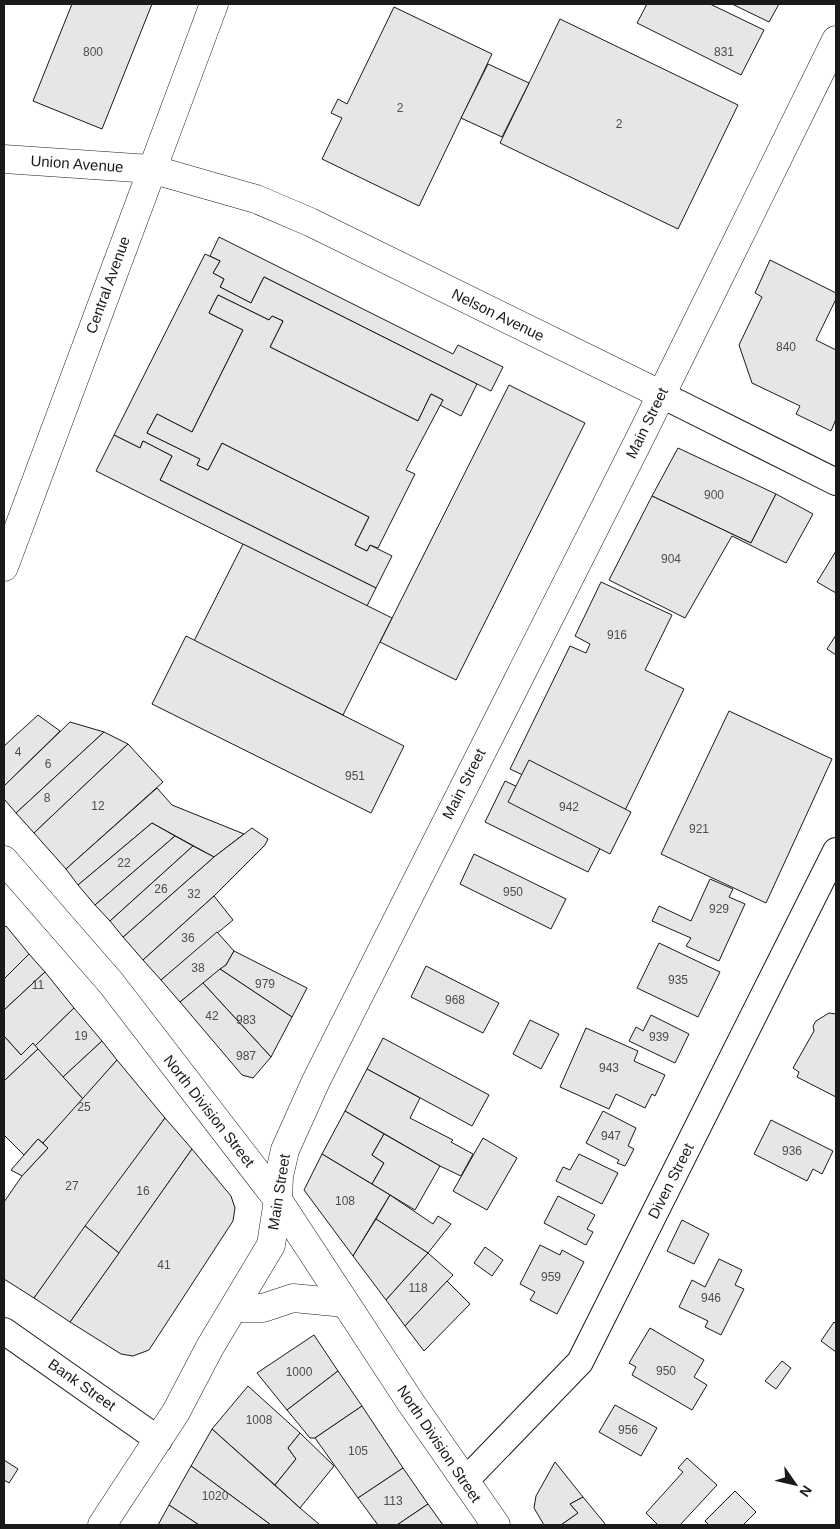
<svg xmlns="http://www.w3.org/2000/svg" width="840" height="1529" font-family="Helvetica,sans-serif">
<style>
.building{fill:#e6e6e6;stroke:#1a1a1a}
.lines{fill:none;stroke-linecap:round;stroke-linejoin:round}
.minor-casing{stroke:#1a1a1a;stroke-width:28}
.tertiary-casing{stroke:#1a1a1a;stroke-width:29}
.primary-casing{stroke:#1a1a1a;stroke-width:29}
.minor{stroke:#fff;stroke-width:26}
.tertiary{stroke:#fff;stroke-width:28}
.primary{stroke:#fff;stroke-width:28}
.labels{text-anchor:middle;stroke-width:4;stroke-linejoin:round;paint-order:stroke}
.number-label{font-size:12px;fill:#4d4d4d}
.street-label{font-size:15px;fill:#1a1a1a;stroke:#fff}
</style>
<rect width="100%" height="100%" fill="#fff"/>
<g class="building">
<polygon points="72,4 152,4 102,129 33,101"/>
<polygon points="647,4 710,4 764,30 741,75 637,23"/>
<polygon points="732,4 779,4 769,22"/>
<polygon points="394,7 492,54 419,206 322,159 342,118 331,113 338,99 347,104"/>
<polygon points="560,19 738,105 678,229 500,143"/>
<polygon points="488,64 529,83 502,137 461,118"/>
<polygon points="219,237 453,354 458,345 503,367 491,391 264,277 251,303 220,287 224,279 213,273 220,261 210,256"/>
<polygon points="205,254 220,261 213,273 224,279 220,287 251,303 264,277 477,384 461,416 440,405 443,400 431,394 418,421 270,347 283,321 272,316 269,320 218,295 209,313 243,330 192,432 157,414 147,433 200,459 197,465 208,470 222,443 369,517 355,545 367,551 370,545 392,556 376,588 160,480 172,456 143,441 140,448 114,435"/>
<polygon points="770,260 836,293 836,299 816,340 836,350 836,419 831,431 796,414 800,406 752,383 739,345 762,297 755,293"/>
<polygon points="218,295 269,320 272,316 283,321 270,347 418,421 431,394 443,400 406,470 415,474 378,548 370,545 367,551 355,545 369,517 222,443 208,470 197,465 200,459 147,433 157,414 192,432 243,330 209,313"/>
<polygon points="509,385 585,423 456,680 380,642"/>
<polygon points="114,435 140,448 143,441 172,456 160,480 376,588 367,606 96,471"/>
<polygon points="678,448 776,494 751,543 652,496"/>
<polygon points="776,494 813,514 786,563 732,536 685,618 609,580 652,496 751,543"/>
<polygon points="243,544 392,618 343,715 194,641"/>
<polygon points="836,551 836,593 817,582"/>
<polygon points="601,582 672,615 645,670 684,689 615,831 610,829 588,872 485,822 505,781 522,789 527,777 510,769 570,646 586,653 590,644 575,636"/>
<polygon points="836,635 836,655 827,649"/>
<polygon points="186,636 404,746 371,813 152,704"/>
<polygon points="729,711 832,759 766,903 661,854"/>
<polygon points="38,715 60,731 4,786 4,746"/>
<polygon points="70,722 104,732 16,813 4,799 4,786"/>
<polygon points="104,732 128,744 34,833 16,813"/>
<polygon points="128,744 163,782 66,869 34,833"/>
<polygon points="529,760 631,812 610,854 508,802"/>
<polygon points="157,788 172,805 244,834 214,857 152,823 78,885 66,869"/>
<polygon points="152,823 175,836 95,905 78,885"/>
<polygon points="252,828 268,839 265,845 214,896 143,960 123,937 214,857"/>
<polygon points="175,836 193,846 110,921 95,905"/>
<polygon points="193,846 214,857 123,937 110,921"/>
<polygon points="474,854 566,899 551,929 460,884"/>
<polygon points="710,879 733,889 729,897 745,904 719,961 686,946 691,938 652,921 659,906 691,921"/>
<polygon points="214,896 233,920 161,980 143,960"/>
<polygon points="6,926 29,954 4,979 4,927"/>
<polygon points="217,932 234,951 226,965 180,1002 161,980"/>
<polygon points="659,943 720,972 698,1017 637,988"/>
<polygon points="234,951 307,988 292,1017 220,969 226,965"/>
<polygon points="29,954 45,972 4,1010 4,979"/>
<polygon points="426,966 499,1003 483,1033 411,997"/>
<polygon points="220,969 292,1017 271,1057 203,983"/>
<polygon points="45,972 74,1008 35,1046 33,1043 21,1055 4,1036 4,1010"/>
<polygon points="203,983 271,1057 253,1078 242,1075 180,1002"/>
<polygon points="74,1008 102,1041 63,1077 35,1046"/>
<polygon points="829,1013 836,1014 836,1097 797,1077 799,1072 793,1068 814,1031 813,1026 816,1021"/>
<polygon points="651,1015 689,1034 675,1063 629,1041 636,1027 643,1031"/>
<polygon points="530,1020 559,1034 541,1069 513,1054"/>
<polygon points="586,1028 638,1051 634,1061 665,1075 655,1096 652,1094 645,1108 616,1094 609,1109 560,1087"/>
<polygon points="4,1036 21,1055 33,1043 38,1049 4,1081"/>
<polygon points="383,1038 489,1095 472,1126 367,1069"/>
<polygon points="102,1041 117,1060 83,1099 63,1077"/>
<polygon points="38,1049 83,1099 43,1143 38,1139 24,1155 4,1135 4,1081"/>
<polygon points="117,1060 165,1118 34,1298 4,1279 4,1202 22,1176 48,1148 43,1143"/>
<polygon points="367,1069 420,1098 410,1118 453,1140 451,1142 473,1154 461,1176 440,1166 345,1111"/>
<polygon points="345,1111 384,1134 372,1155 384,1163 372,1184 322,1154"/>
<polygon points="603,1111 636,1128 628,1146 634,1149 625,1166 617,1163 619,1160 586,1143"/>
<polygon points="165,1118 192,1149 119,1253 85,1226"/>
<polygon points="771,1120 833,1151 822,1174 813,1169 807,1181 754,1154"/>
<polygon points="384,1134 440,1166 415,1210 372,1184 384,1163 372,1155"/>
<polygon points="483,1138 517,1158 487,1210 453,1191"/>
<polygon points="38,1139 48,1148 22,1176 11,1170"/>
<polygon points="192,1149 231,1196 235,1208 233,1221 149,1350 133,1356 121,1354 70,1322"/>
<polygon points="322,1154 390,1195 353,1256 304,1190"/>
<polygon points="579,1154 618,1173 602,1204 556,1181 563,1167 570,1170"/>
<polygon points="390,1195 433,1224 438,1216 451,1224 428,1253 376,1219"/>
<polygon points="558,1196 595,1215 587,1229 593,1232 586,1245 544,1223"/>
<polygon points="376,1219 428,1253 386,1300 353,1256"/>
<polygon points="682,1220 709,1234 694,1264 667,1251"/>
<polygon points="85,1226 119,1253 70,1322 34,1298"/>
<polygon points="540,1245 560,1255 562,1250 584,1262 557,1314 530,1300 535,1292 520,1284"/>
<polygon points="485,1247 503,1260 492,1276 474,1263"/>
<polygon points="428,1253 453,1275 405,1326 386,1300"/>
<polygon points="719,1259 742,1270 735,1285 744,1289 721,1335 705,1327 708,1321 679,1307 692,1280 705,1287"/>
<polygon points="447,1281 470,1304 424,1351 405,1326"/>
<polygon points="834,1322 836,1324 836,1352 821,1341"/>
<polygon points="650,1328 704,1360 694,1377 707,1385 692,1410 632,1375 636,1367 629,1363"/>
<polygon points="314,1335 338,1371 287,1410 257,1373"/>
<polygon points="782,1361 791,1368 776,1389 765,1381"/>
<polygon points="338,1371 362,1406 315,1438 310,1438 287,1410"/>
<polygon points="248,1386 300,1433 288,1448 296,1459 275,1485 212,1429"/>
<polygon points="615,1405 657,1428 641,1456 599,1432"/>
<polygon points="362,1406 403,1468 358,1498 315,1438"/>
<polygon points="212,1429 300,1508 320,1525 271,1525 191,1466"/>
<polygon points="300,1433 334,1466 300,1508 275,1485 296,1459 288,1448"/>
<polygon points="687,1458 717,1485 680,1525 658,1525 646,1513 683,1472 678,1468"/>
<polygon points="4,1460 18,1469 9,1483 4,1480"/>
<polygon points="555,1462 583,1497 570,1504 578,1513 561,1525 544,1525 534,1508 536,1496"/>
<polygon points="191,1466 271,1525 199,1525 169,1505"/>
<polygon points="403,1468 428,1504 397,1525 378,1525 358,1498"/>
<polygon points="735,1491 756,1512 743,1525 709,1525 705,1521"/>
<polygon points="583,1497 606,1525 561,1525 578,1513 570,1504"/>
<polygon points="428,1504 443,1525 397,1525"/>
<polygon points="169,1505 199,1525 158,1525"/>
</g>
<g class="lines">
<defs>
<g id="minor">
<polyline points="660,394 836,482"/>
<polyline points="4,1331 159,1440"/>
<polyline points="465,1481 580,1362 836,851"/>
</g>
<g id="tertiary">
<polyline points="4,159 151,169 256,199 310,222 660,394"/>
<polyline points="4,567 214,4"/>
<polyline points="4,860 111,983 278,1200 411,1403 496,1525"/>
<polyline points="234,1308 263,1308 293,1298 345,1303"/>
</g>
<polyline id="primary" points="102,1525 176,1412 210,1347 271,1245 278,1200 279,1176 285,1150 316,1081 640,438 836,40"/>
</defs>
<use href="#minor" class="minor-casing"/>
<use href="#tertiary" class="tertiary-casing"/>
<use href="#primary" class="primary-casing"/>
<use href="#minor" class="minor"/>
<use href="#tertiary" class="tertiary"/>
<use href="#primary" class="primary"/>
</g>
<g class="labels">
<g class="number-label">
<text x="93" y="56">800</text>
<text x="724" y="56">831</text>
<text x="400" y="112">2</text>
<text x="619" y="128">2</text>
<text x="786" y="351">840</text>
<text x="714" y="499">900</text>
<text x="671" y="563">904</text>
<text x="617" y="639">916</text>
<text x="18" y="756">4</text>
<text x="48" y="768">6</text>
<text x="355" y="780">951</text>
<text x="47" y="802">8</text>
<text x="98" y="810">12</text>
<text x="569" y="811">942</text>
<text x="699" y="833">921</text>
<text x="124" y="867">22</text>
<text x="161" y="893">26</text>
<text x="513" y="896">950</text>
<text x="194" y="898">32</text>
<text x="719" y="913">929</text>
<text x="188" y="942">36</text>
<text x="198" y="972">38</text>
<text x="678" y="984">935</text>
<text x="265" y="988">979</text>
<text x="38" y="989">11</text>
<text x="455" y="1004">968</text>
<text x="212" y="1020">42</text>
<text x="246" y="1024">983</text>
<text x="81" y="1040">19</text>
<text x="659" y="1041">939</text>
<text x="246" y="1060">987</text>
<text x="609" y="1072">943</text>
<text x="84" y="1111">25</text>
<text x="611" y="1140">947</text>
<text x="792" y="1155">936</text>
<text x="72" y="1190">27</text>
<text x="143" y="1195">16</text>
<text x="345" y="1205">108</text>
<text x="164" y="1269">41</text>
<text x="551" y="1281">959</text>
<text x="418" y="1292">118</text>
<text x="711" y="1302">946</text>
<text x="666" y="1375">950</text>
<text x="299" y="1376">1000</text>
<text x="259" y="1424">1008</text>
<text x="628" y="1434">956</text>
<text x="358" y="1455">105</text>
<text x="215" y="1500">1020</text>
<text x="393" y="1505">113</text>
</g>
<g class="street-label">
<text transform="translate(77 164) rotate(4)" y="5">Union Avenue</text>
<text transform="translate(108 285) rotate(-70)" y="5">Central Avenue</text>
<text transform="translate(498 315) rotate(26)" y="5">Nelson Avenue</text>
<text transform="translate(647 423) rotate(-64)" y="5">Main Street</text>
<text transform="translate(464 784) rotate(-63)" y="5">Main Street</text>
<text transform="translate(209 1111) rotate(52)" y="5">North Division Street</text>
<text transform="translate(671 1181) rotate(-63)" y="5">Diven Street</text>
<text transform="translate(279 1192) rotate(-81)" y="5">Main Street</text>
<text transform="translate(82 1385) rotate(35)" y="5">Bank Street</text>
<text transform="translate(439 1444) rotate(56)" y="5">North Division Street</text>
</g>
</g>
<rect width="840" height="1529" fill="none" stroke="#1a1a1a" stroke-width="10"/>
<g transform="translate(795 1484) rotate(124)" stroke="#ffffff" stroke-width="4" paint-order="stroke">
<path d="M0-4L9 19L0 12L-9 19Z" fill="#1a1a1a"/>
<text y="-8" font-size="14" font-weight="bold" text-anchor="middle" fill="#1a1a1a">N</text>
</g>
</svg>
